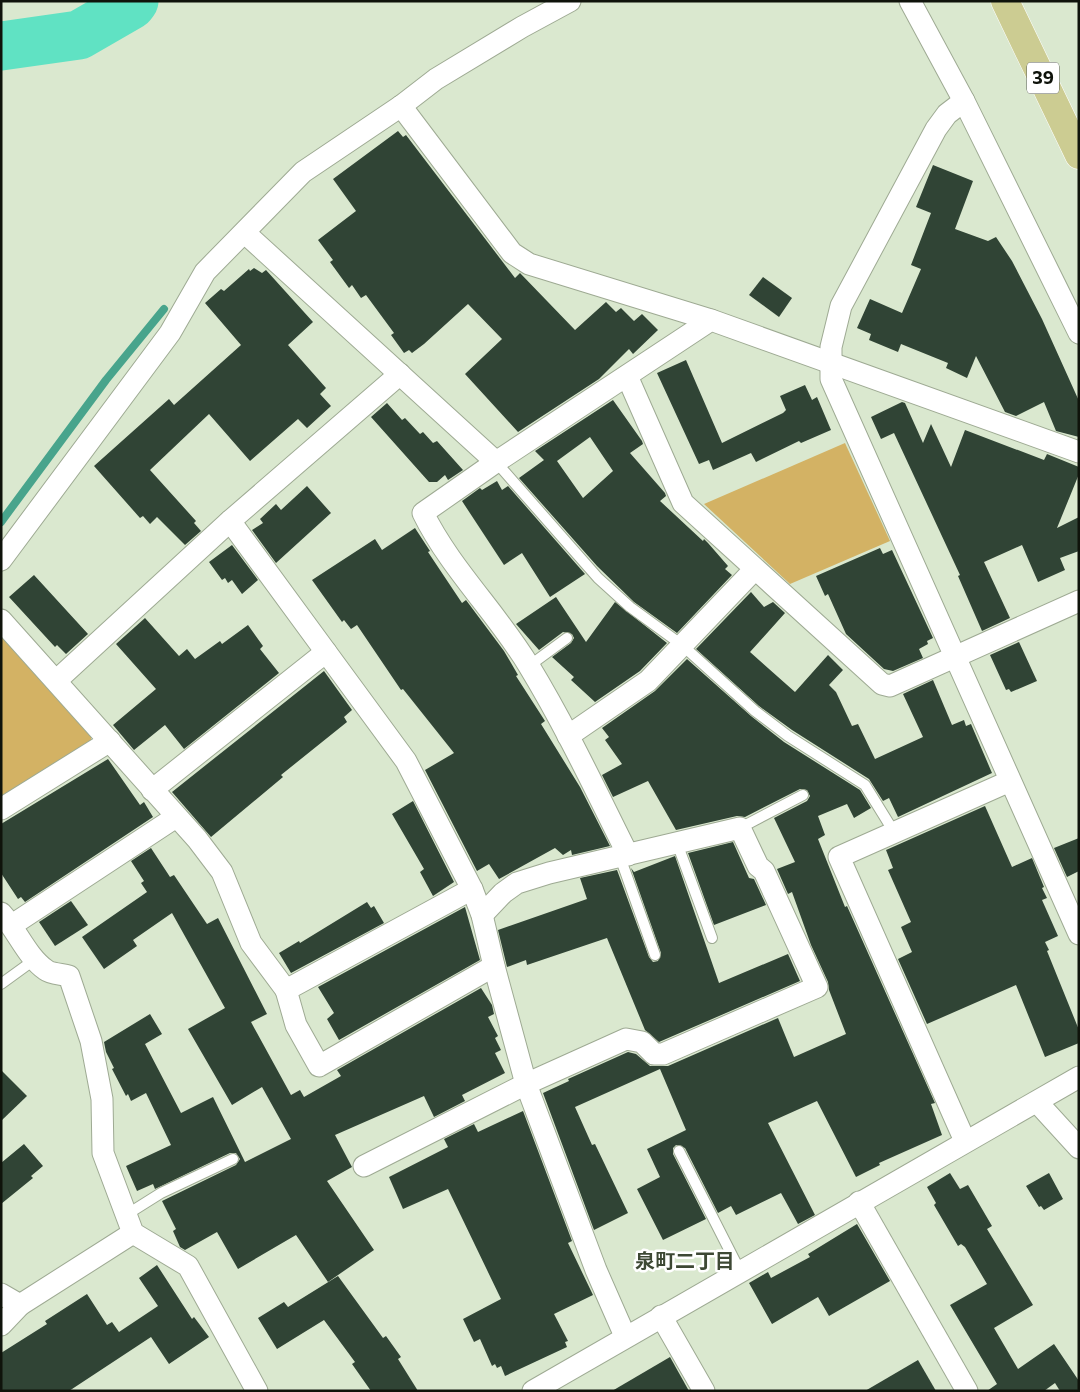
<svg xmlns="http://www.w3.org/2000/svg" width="1080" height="1392" font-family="Commissioner,'Noto Sans JP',sans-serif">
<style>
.green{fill:#d3b264}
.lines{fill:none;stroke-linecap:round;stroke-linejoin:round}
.stream{stroke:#48a48c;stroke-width:8}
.river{stroke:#60e2c3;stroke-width:49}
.building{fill:#304435;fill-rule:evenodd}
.lane-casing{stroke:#9eaa93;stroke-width:12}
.street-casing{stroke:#9eaa93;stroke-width:23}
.primary-casing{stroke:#fff;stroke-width:29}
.lane{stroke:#fff;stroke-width:10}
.street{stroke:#fff;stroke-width:21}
.primary{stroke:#cccc92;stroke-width:28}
.labels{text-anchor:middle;stroke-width:5;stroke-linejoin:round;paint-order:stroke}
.shield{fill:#fff;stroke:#575a54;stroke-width:1}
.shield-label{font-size:18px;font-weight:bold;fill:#0f130b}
.neighbourhood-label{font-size:20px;font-weight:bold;fill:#3d4834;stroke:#fff}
</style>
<rect width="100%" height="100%" fill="#dae8cf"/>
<g class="green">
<polygon points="845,443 890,541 790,584 704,504"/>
<polygon points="1,635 91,734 91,745 1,799"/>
</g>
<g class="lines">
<polyline class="stream" points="1,522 106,380 164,309"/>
<polyline class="river" points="1,46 79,35 131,5 134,1"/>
</g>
<g class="building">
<polygon points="398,131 403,137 406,135 515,278 520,273 575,330 606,302 616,312 621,308 634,321 642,314 658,330 633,354 629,349 599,379 518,432 465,374 502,339 468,304 424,344 412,353 409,350 404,353 391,335 394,333 366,295 361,298 352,285 349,288 330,262 333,260 318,240 356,211 333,179"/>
<polygon points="933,165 973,181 955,229 988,241 996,237 1012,261 1042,319 1079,401 1079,437 1056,431 1044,402 1016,416 1005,412 976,356 967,378 946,368 948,363 901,344 898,352 869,340 871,334 857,328 870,299 902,313 921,269 911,265 931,213 916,207"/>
<polygon points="254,268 262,273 266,270 313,322 288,345 326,388 320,394 331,406 307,428 298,419 250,461 209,414 150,470 196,521 194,523 201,531 185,545 157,517 150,524 143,516 140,518 94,466 169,399 174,405 241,345 205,303 221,289 224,291 249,269 250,271"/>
<polygon points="763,277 792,298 779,317 749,295"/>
<polygon points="686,360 722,443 783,413 786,410 780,396 805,385 812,400 817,397 831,430 801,443 799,441 756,462 751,453 713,470 709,460 699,464 657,373"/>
<path d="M613 400 642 441 643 444 630 453 665 493 666 496 660 501 703 541 704 539 708 543 728 566 725 569 732 575 677 633 634 602 597 566 519 478 544 460 535 451ZM590 437 613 471 583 498 557 461Z"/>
<polygon points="902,402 905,403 923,443 931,424 951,467 965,430 1044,460 1047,454 1079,467 1079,474 1057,528 1079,517 1079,551 1060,558 1065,570 1038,582 1022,545 984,562 1010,618 982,631 958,576 960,575 894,433 881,439 871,417"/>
<polygon points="387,403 402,420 405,418 420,434 423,432 433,443 437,441 463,470 448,480 445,475 437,482 429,482 371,417"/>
<polygon points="497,481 502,490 508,486 585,574 550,597 522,553 504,565 462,501 480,488 482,490"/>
<polygon points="307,486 331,513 276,563 252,530 263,523 260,519 276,504 281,510"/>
<polygon points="415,528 430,551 428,552 462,603 466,600 504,651 518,675 516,676 545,721 541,724 580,787 610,846 572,855 571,850 563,855 555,848 499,879 489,864 477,871 425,770 454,753 403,689 401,690 357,625 351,629 344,620 342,622 312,580 375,539 382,550"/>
<polygon points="232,545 258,580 242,594 232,580 228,583 225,578 222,580 209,562"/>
<polygon points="880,548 883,554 892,550 933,638 927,641 928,644 919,649 923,658 893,671 884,669 846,634 828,594 825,596 816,576"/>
<polygon points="34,575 88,634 66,654 57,645 55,647 9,597"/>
<polygon points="751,592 764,607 773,602 785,613 750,652 795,692 828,655 843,670 829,685 836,692 852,726 858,724 875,759 923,737 903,694 933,680 952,725 964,720 966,726 971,724 992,773 898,817 889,798 883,801 869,779 792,730 759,706 696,649"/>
<polygon points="556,597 586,642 615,602 667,643 640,671 595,702 571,680 574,677 552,657 571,643 574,638 572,634 563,632 539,650 516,624"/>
<polygon points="145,618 179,656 187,649 195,659 220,641 222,644 248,625 263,646 260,649 279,673 184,749 165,725 134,750 113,725 156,689 116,644"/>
<polygon points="1019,642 1037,681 1011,692 1009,689 1006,690 990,655"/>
<polygon points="687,659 751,716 784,742 860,790 871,808 854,818 847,804 818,816 825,835 818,839 845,907 847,906 935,1103 931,1104 942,1135 879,1163 880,1165 856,1177 817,1101 768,1123 815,1215 798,1224 781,1193 736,1215 731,1206 718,1213 685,1148 676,1145 673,1148 673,1154 706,1219 663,1240 637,1189 660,1177 647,1149 686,1130 660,1069 575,1107 592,1145 595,1144 628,1213 594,1230 543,1093 569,1081 568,1079 628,1052 636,1054 650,1066 668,1066 778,1018 794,1057 846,1034 829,990 828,982 811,945 792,892 788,894 777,869 795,862 774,818 807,801 810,796 807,790 800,789 745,817 737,816 676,830 648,781 613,797 602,775 622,764 605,740 609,737 602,728 655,691"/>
<polygon points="324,671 352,710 344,717 347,722 281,775 283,777 211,837 172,792"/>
<polygon points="108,759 140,805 144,802 153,817 25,902 21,897 18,899 1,873 1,824"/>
<polygon points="413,801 454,882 433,896 420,872 424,869 392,814"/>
<polygon points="985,806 1012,867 1032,858 1044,887 1042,888 1047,898 1042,900 1058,936 1045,942 1049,950 1047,951 1079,1030 1079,1043 1045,1057 1016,985 927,1024 898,959 912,952 901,927 911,922 888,870 893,868 886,850"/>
<polygon points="1079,838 1079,871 1067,877 1054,848"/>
<polygon points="733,842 749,878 754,879 766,905 714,925 688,853"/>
<polygon points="151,848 170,877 174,875 207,924 218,918 267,1014 251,1022 291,1095 300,1090 304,1097 341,1076 337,1070 481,988 492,1005 494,1014 488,1017 498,1036 495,1038 501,1050 495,1053 505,1073 462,1095 465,1101 434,1117 424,1096 335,1135 352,1167 327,1181 374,1250 328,1282 296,1235 238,1269 217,1232 185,1250 180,1247 173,1231 176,1229 162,1201 236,1165 240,1159 236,1153 230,1153 155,1189 153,1184 137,1191 126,1166 171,1145 146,1093 131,1101 128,1094 126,1096 112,1069 114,1068 106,1052 104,1042 150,1014 162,1034 145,1044 181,1113 213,1097 245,1162 291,1139 262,1087 232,1105 188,1029 225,1008 172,913 133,940 137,946 104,969 82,937 147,892 141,883 144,881 131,861"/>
<polygon points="675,856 719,983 788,954 800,981 659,1042 645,1030 607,938 527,965 526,960 507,967 498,930 587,899 580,878 617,870 649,957 653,962 658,961 661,953 631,868 634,872"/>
<polygon points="71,901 88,925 55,946 39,922"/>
<polygon points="367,902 371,908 374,906 384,923 291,973 279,953 299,941 300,943"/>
<polygon points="465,907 480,960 339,1040 327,1019 334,1013 318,987"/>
<polygon points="1,1070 27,1096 1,1121"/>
<polygon points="523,1111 572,1241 568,1243 593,1295 554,1314 568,1341 565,1342 567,1347 505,1376 501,1366 497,1368 495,1364 492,1366 480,1339 474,1342 463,1319 501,1299 448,1189 403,1209 389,1177 448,1147 444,1139 474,1124 478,1132"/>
<polygon points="24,1144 43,1166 31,1176 33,1178 1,1204 1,1163"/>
<polygon points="950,1173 960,1189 968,1185 992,1226 987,1229 1033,1305 994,1328 1018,1369 1054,1344 1079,1381 1079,1391 1060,1391 1055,1383 1044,1391 987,1391 997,1384 950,1305 987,1284 965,1247 961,1244 958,1246 934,1205 936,1203 927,1187"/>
<polygon points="1049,1173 1063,1199 1044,1210 1041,1206 1039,1207 1026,1186"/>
<polygon points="857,1224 890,1281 829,1316 818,1297 772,1324 749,1283 768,1272 771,1278 810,1257 808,1254"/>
<polygon points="157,1265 192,1319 194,1317 209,1337 169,1364 151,1337 69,1391 1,1391 1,1353 47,1324 45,1321 87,1294 107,1325 112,1322 119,1332 158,1306 139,1278"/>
<polygon points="338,1276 383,1338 386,1336 401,1357 398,1359 418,1391 371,1391 352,1364 355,1362 324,1320 277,1349 258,1318 284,1302 288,1307"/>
<polygon points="670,1357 689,1391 612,1391"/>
<polygon points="918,1360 936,1391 865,1391"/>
</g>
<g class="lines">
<defs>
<g id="lane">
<polyline points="496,462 598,578 630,607 682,645 755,711 788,736 865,785 894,832"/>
<polyline points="529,666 567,638"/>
<polyline points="740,828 803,795"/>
<polyline points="677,843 712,938"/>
<polyline points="620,857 655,955"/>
<polyline points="1,984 34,960"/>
<polyline points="679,1151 740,1271"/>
<polyline points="126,1215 161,1193 233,1159"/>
</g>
<g id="street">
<polyline points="910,1 964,101 1079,333"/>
<polyline points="964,101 947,114 936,129 841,306 831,347 831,379 1079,934"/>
<polyline points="401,106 512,253 529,264 711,320"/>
<polyline points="245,233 496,462 711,320 1079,452"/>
<polyline points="627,376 683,503 882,684 890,686 1079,601"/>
<path d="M496 462 423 513C450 568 497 613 529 666 566 727 596 791 628 855"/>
<polyline points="230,521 326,652"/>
<polyline points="1,560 170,333 205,272 303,172 401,106 436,79 522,27 570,1"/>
<polyline points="1,620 197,839 222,872 251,943 286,990"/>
<polyline points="57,680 230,521 400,374"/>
<polyline points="568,736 648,681 754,570"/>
<polyline points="152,790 326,652 406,761 472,889 482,915 494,966 526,1084 596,1270 625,1336"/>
<polyline points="1,809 110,741"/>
<polyline points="472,889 286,990 296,1025 319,1066 494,966"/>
<path d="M1 913C17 930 27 957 46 970 51 974 62 974 69 976L91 1041 102 1099 103 1153 133 1233 188 1266 257 1391"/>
<polyline points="12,925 176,817"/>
<polyline points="1037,1102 1079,1148"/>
<polyline points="965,1141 839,857 1010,781"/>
<polyline points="364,1166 526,1084 626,1039 642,1042 654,1054 663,1054 817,987 764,871 758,866 740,828 549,873 517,883 503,893 482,915"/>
<polyline points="859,1202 967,1391"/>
<polyline points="1,1294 20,1305 1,1325"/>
<polyline points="20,1305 133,1233"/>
<polyline points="661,1316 704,1391"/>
<polyline points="533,1391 1079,1077"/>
</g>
<polyline id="primary" points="1005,1 1079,155"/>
</defs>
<use href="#lane" class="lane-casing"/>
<use href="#street" class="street-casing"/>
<use href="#primary" class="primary-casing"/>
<use href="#lane" class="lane"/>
<use href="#street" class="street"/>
<use href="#primary" class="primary"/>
</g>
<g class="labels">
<rect class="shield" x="1027" y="62.5" width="32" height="31" rx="4"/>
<g class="shield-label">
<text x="1043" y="84">39</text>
</g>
<g class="neighbourhood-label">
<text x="685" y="1268">泉町二丁目</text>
</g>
</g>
<rect width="1080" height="1392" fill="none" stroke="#0f130b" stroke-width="5"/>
</svg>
